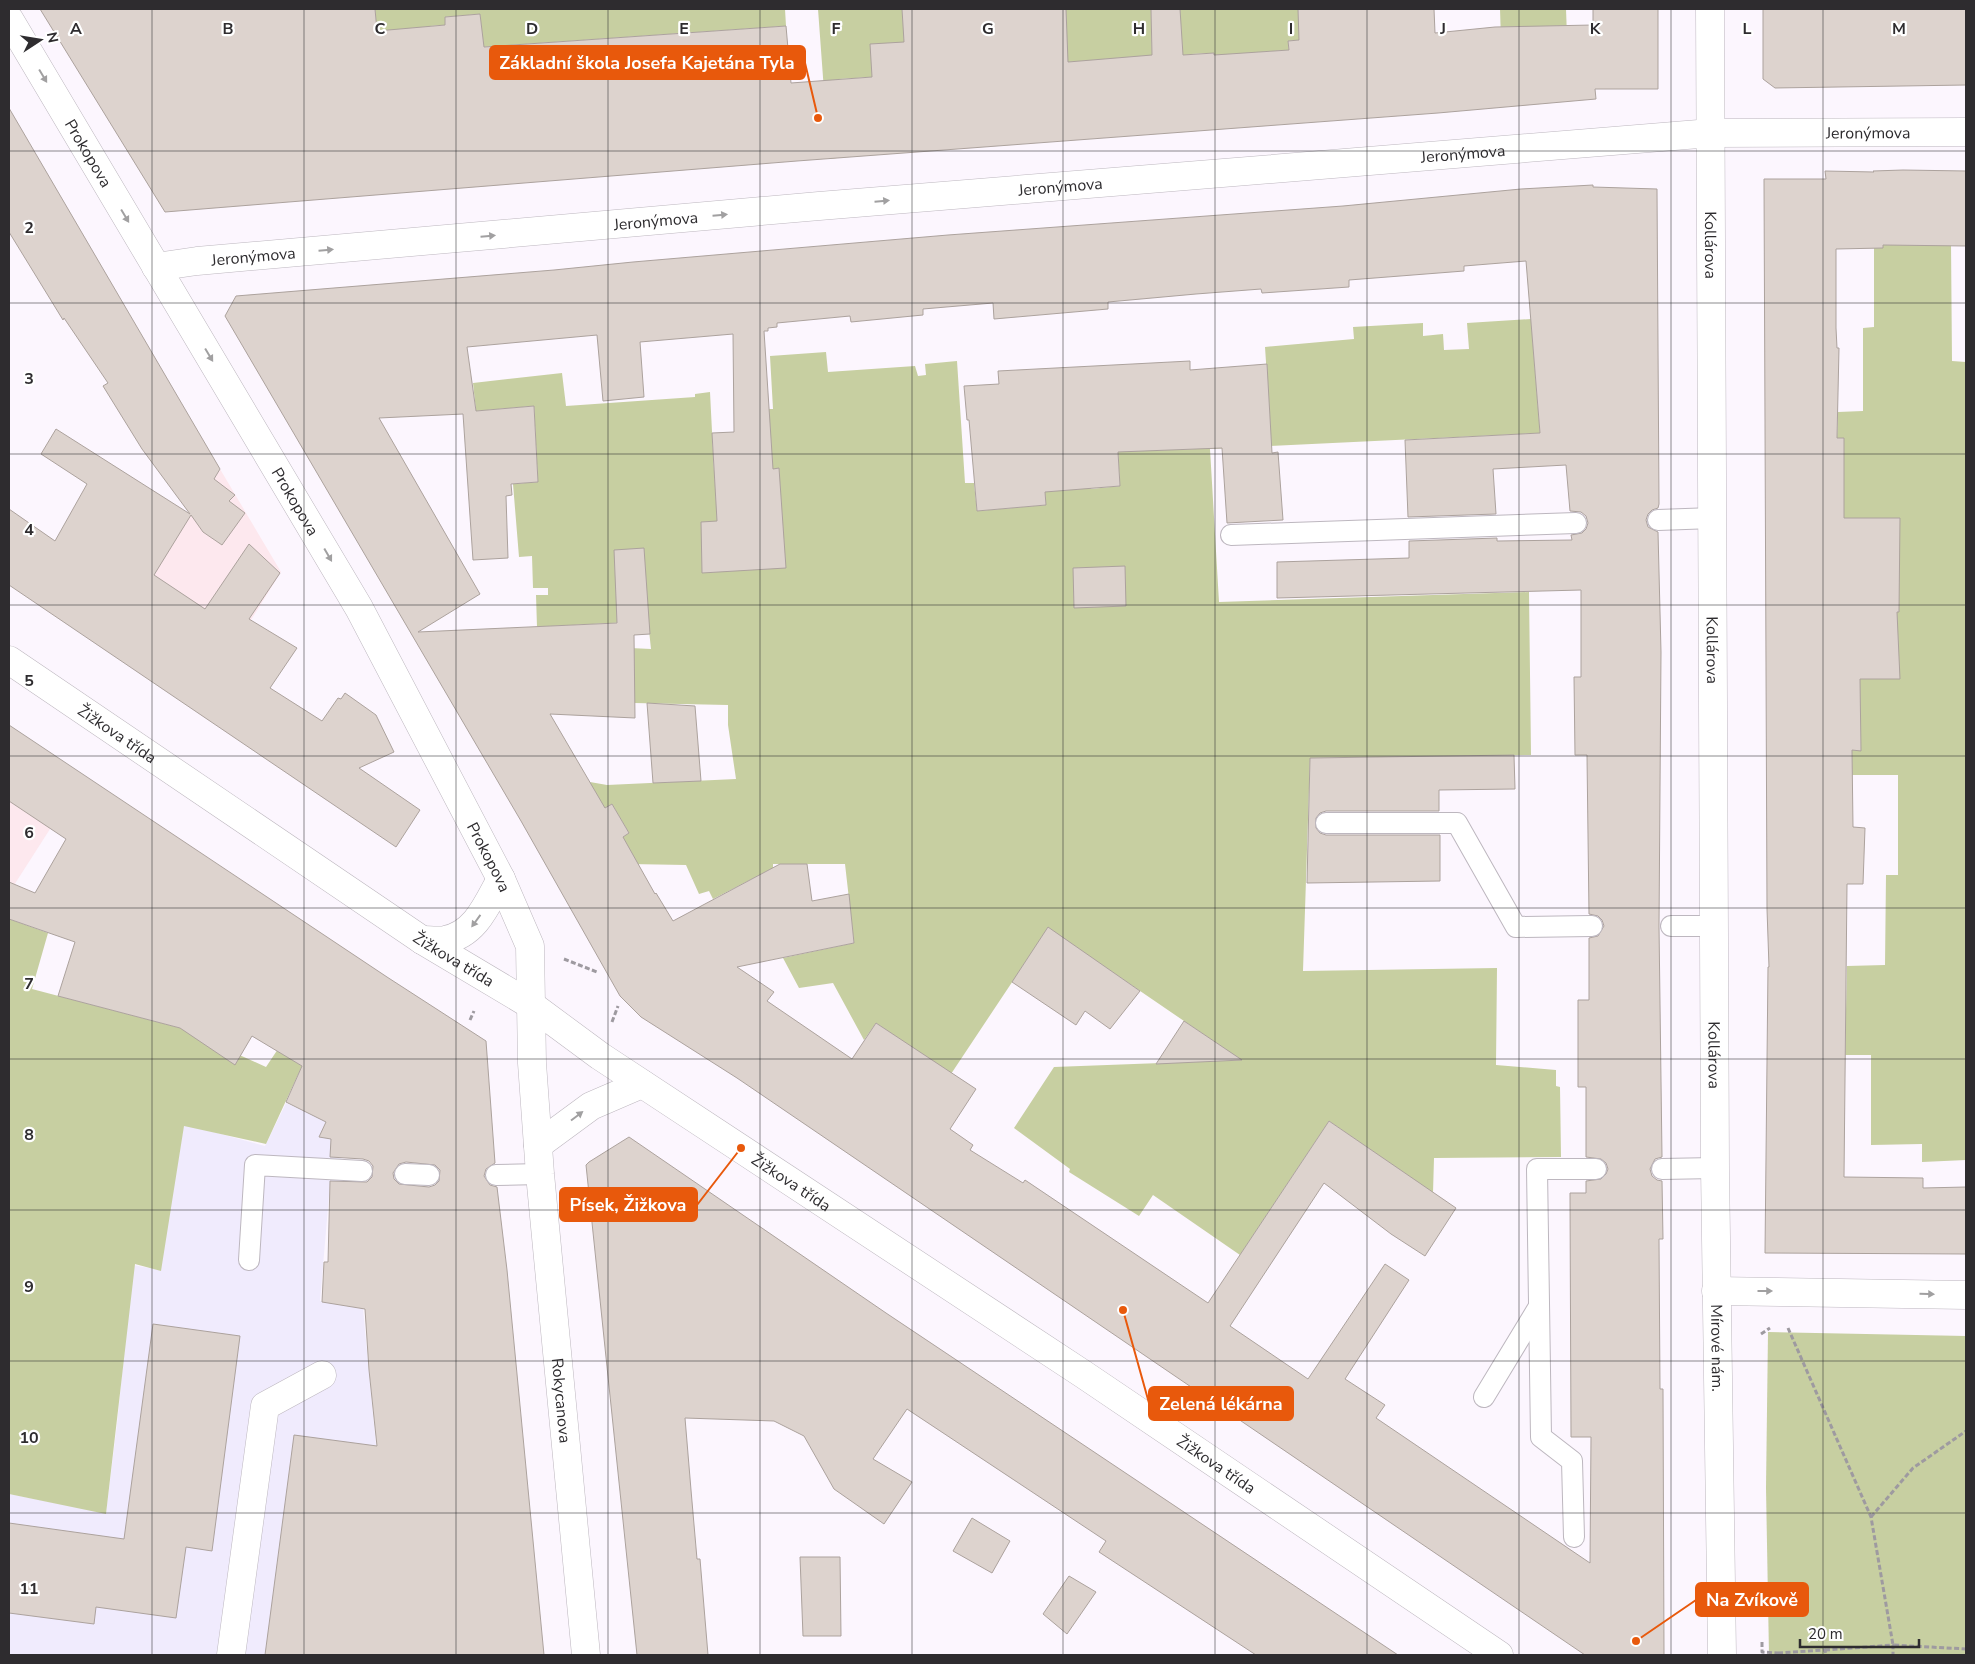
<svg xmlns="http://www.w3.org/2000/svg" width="1975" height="1664" font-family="'Nunito Sans',sans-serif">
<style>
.commercial{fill:#fde8ee}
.industrial{fill:#f0ebfd}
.green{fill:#c7cfa1}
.building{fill:#ddd3ce;stroke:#aca29d;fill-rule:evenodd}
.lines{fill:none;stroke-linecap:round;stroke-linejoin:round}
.lane-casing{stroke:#bdb7bf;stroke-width:22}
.street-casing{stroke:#bdb7bf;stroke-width:29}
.secondary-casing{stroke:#bdb7bf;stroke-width:29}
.path{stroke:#9e9aa0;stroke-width:3;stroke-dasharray:5 2.5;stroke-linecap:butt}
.lane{stroke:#fff;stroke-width:20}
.street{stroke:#fff;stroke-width:28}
.secondary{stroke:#fff;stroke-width:28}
.oneway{fill:#a1a0a1}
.grid{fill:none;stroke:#2e2c2f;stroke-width:1;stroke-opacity:0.55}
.labels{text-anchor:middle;stroke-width:4.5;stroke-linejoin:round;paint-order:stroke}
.street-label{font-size:16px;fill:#2e2c2f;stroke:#fff}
.grid-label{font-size:16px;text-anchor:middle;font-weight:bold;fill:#2e2c2f;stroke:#fff;stroke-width:4.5;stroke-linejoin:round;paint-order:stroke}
.leader{fill:none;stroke:#e8590c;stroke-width:2}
.callout-dot{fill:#e8590c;stroke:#fff;stroke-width:2}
.callout{fill:#e8590c;stroke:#e8590c;stroke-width:2}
.callout-label{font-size:18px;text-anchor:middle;font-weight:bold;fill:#fff}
</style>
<rect width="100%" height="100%" fill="#fcf6fe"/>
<g class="commercial">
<polygon points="220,469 281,572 195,710 105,649"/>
<polygon points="9,725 84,776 9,893"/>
</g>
<polygon class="industrial" points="286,1103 326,1121 319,1137 344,1141 341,1161 361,1166 362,1182 330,1184 320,1301 363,1309 390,1593 375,1655 9,1655 9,1494 106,1513 117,1424 133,1265 160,1270 184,1124 265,1146"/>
<g class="green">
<polygon points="375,9 785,9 786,26 483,47 480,14 445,17 445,25 430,26 432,53 379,58"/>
<polygon points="818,9 902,9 905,42 872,77 839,79 845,157 829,159"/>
<polygon points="1009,9 1054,9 1057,50 1067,50 1066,9 1151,9 1152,55 1180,16 1180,9 1298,9 1299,26 1325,25 1325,9 1350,9 1352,45 1299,48 1298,40 1288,41 1289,50 1214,56 1214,53 1191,54 1191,58 1068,62 1011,48"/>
<polygon points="1500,9 1566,9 1567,36 1501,39"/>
<polygon points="1883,241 1951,242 1952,361 1966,362 1966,1160 1922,1162 1922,1144 1871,1145 1871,1055 1845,1055 1847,966 1885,965 1886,875 1898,875 1898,775 1852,775 1852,750 1861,750 1860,706 1844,518 1844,438 1837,438 1838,412 1863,411 1863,328 1874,327 1874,248 1883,248"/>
<polygon points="1531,319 1540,433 1210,449 1219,602 1529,592 1531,755 1310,758 1303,971 1497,968 1496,1065 1556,1070 1556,1086 1560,1087 1561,1157 1434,1158 1433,1193 1329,1121 1240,1255 1153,1195 1139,1216 1069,1172 1070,1169 1014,1128 1054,1067 1241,1060 1048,928 951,1074 876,1023 864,1040 833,983 799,988 783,958 854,943 845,864 773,864 773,868 713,899 709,891 699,894 686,865 629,864 615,842 629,833 612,804 598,812 590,782 607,785 736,779 728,725 728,705 634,703 609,647 651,649 648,621 537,627 536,595 548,595 548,588 533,588 532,556 519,557 513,484 538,482 534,406 476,411 473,383 562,373 566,406 695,397 695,394 710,392 714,471 753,409 773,409 770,356 826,352 828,372 915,366 918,376 926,375 925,364 957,361 965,483 974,483 977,511 1046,505 1044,483 1088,454 1091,489 1120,486 1116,417 1156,450 1195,449 1194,430 1270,423 1265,347 1354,339 1353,327 1423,323 1423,336 1443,334 1444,350 1469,349 1467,323"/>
<polygon points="9,919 48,933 32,989 180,1028 266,1067 278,1049 302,1066 266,1144 184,1126 161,1271 135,1264 106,1514 9,1494"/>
<polygon points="1768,1332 1966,1336 1966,1655 1769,1655 1766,1488"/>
</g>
<g class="building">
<polygon points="40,9 375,9 377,31 445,25 445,17 480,14 484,47 786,26 791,83 872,77 870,44 904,42 902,9 1066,9 1068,62 1152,55 1151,9 1180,9 1183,55 1214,53 1214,55 1289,50 1288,41 1299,40 1298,9 1434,9 1435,33 1495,27 1593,25 1593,9 1658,9 1658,89 1595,89 1596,99 1438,113 797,161 165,212"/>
<polygon points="1763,9 1966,9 1966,85 1775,88 1763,79"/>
<polygon points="9,108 220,469 214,479 235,495 229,501 245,513 222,545 203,532 191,515 154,575 205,609 249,544 280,573 249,619 297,648 270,688 322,721 338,698 341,699 345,693 376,715 394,752 359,768 420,810 396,847 9,585 9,509 55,541 87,484 41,454 56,429 190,514 142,449 103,386 108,383 64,318 63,320 9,232"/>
<polygon points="1903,170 1966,171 1966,246 1883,245 1883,248 1836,249 1836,328 1837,348 1839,348 1837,438 1844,438 1844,518 1900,518 1899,612 1897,612 1900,679 1860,679 1861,751 1852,750 1853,827 1865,828 1863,884 1847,884 1844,1177 1923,1178 1923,1188 1966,1187 1966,1254 1765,1253 1768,967 1769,967 1767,909 1764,179 1826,179 1825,171 1874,172 1873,171"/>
<path d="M1593 185V187L1657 189 1659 504 1658 508 1652 510 1648 514 1646 520 1648 527 1658 532 1661 652 1659 926 1662 1157 1655 1159 1650 1169 1652 1176 1657 1180 1662 1181 1663 1239H1659L1660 1389H1663L1664 1655H1585L737 1078 641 1017 620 996 521 821 225 316 236 296 554 270 633 262 948 235 1343 206 1521 189ZM1526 261 1540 433 1405 440 1408 517 1496 514 1493 469 1566 465 1570 511 1581 512 1586 516 1588 523 1586 529 1582 533 1571 535 1572 540 1497 541V538L1409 541V558L1277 562V598L1581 590V677H1574L1575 755H1587L1589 914 1598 916 1602 920 1604 926 1598 936 1589 938V1000H1578V1087H1586V1157L1601 1159 1606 1163 1608 1169 1606 1174 1601 1179 1586 1181V1193H1570L1571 1437H1591L1590 1563 1376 1418 1385 1405 1345 1379 1409 1280 1385 1264 1308 1379 1230 1326 1324 1183 1391 1234 1425 1256 1456 1208 1329 1121 1208 1303 1025 1180 1023 1183 970 1150 973 1145 950 1129 976 1089 876 1023 852 1059 767 1001 774 992 737 967 854 943 849 894 812 901 807 864H780L673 921 656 893 655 894 623 837 629 833 612 804 605 808 550 714 635 718 634 635 650 634 644 548 614 550 617 623 418 632 480 594 379 418 463 414 473 560 508 558 506 496 512 495 511 484 538 482 534 406 476 411 467 347 597 335 603 401 644 397 640 342 733 334 734 432 712 433 717 521 701 522 702 573 786 568 779 468 773 469 764 331H768V328L777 327V323L850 316 851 322 923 315V309L993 303 994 319 1108 309V302L1196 294 1261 289 1262 293 1349 287V280L1464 271V266Z"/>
<polygon points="1190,361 1190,370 1267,364 1272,453 1278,452 1283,520 1227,523 1222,448 1118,452 1120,486 1045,492 1046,505 977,511 969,420 967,420 964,386 999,384 998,371"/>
<polygon points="1125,566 1126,606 1074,608 1073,568"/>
<polygon points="647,703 695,706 701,781 653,783"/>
<path d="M9 725 387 977 486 1041 495 1163 486 1169 484 1176 490 1185 497 1187 507 1270 544 1655H265L294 1435 377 1446 369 1370 365 1309 322 1302 324 1262H328L330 1181 367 1182 372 1177 373 1166 369 1161 363 1159 330 1157 331 1139 319 1137 326 1122 286 1102 302 1066 252 1036 235 1065 180 1028 58 996 75 942 9 919V882L35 893 66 839 9 801ZM406 1162 435 1165 440 1170 439 1181 435 1185 429 1187 399 1184 394 1179 393 1173 399 1164Z"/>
<polygon points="1514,755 1515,789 1439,790 1439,811 1326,811 1320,813 1316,818 1316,828 1320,833 1326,835 1440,835 1440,881 1307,883 1310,758"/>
<polygon points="1048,927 1140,991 1110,1029 1085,1011 1076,1025 1012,982"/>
<polygon points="1184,1021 1242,1060 1156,1064"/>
<polygon points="629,1137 886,1313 1398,1655 1256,1655 1099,1552 1106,1541 907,1409 873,1459 912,1482 884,1524 834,1489 804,1436 774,1421 685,1418 691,1490 697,1559 700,1559 708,1655 637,1655 586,1165 589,1162"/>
<polygon points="153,1324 240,1336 212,1551 186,1547 176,1618 96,1607 94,1624 9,1613 9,1523 124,1539"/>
<polygon points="972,1518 1010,1541 992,1573 953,1551"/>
<polygon points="800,1557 840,1557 841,1636 803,1636"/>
<polygon points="1069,1576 1096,1592 1067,1634 1043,1614"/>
</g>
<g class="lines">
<defs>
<g id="lane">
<polyline points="1658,520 1713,518"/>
<polyline points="1231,535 1576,523"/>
<polyline points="1326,823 1457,823 1516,927 1592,926"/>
<polyline points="1671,926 1714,926"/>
<polyline points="1662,1169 1715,1168"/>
<polyline points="405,1174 429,1175"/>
<polyline points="496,1175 540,1174"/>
<polyline points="249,1260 255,1165 362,1171"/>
<polyline points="1484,1397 1538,1308"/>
<polyline points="1574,1537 1572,1461 1541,1437 1537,1169 1596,1169"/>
</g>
<g id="street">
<path id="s1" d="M9 19 359 608 501 879 530 946 532 1063 540 1174 586 1655"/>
<path id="s2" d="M156 267 197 261 819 206 1711 133 1966 132"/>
<path id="s3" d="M9 660 422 940 531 1005 600 1056 1083 1374 1499 1655"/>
<path d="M422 940C429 940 438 941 445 940 476 934 487 904 501 879"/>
<polyline points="538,1145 591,1106 642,1084"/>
<polyline points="1716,1291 1966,1295"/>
<polyline points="231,1655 265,1406 322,1375"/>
</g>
<g id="secondary">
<path id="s4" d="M1710 9 1715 1168 1722 1655"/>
</g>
</defs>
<use href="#lane" class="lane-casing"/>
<use href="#street" class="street-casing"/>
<use href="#secondary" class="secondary-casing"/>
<g class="path">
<polyline points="564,959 597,972"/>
<polyline points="470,1020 474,1011"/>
<polyline points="612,1022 618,1006"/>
<polyline points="1788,1328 1871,1517 1893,1645 1966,1649"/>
<polyline points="1761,1334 1770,1328"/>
<polyline points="1871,1517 1913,1468 1966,1431"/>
<polyline points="1762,1642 1762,1652 1778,1653"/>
<polyline points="1825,1650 1893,1645 1893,1655"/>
<polyline points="1778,1653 1825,1650 1826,1655"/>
</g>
<use href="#lane" class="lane"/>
<use href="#street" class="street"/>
<use href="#secondary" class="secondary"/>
</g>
<defs><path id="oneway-solid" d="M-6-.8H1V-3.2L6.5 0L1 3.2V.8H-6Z" transform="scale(1.25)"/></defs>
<g class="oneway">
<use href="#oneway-solid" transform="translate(43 76) rotate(59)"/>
<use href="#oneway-solid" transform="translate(882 201) rotate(-5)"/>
<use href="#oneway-solid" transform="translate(720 215) rotate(-5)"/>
<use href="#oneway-solid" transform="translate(125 216) rotate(59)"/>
<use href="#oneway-solid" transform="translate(488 236) rotate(-5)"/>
<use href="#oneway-solid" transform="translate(326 250) rotate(-5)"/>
<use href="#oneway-solid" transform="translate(209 355) rotate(59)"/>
<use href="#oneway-solid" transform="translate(328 555) rotate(60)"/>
<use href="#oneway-solid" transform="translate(476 921) rotate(126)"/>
<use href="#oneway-solid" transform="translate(577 1116) rotate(-37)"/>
<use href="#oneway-solid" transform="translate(1765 1291)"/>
<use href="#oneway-solid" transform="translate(1927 1294) rotate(1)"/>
</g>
<path class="grid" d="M152 9V1655M304 9V1655M456 9V1655M608 9V1655M760 9V1655M912 9V1655M1063 9V1655M1215 9V1655M1367 9V1655M1519 9V1655M1671 9V1655M1823 9V1655M9 151H1966M9 303H1966M9 454H1966M9 605H1966M9 756H1966M9 908H1966M9 1059H1966M9 1210H1966M9 1361H1966M9 1513H1966"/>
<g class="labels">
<g class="street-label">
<text dy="6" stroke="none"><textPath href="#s2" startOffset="1718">Jeronýmova</textPath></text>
<text dy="6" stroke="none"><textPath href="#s1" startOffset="156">Prokopova</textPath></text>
<text dy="6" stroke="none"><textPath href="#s2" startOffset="1312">Jeronýmova</textPath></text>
<text dy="6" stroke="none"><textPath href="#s2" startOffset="908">Jeronýmova</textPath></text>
<text dy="6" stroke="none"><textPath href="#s2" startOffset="502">Jeronýmova</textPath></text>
<text dy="6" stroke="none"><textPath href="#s4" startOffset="236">Kollárova</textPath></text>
<text dy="6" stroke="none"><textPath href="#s2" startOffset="98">Jeronýmova</textPath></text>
<text dy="6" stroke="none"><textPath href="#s1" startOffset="561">Prokopova</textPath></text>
<text dy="6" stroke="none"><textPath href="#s4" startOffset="641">Kollárova</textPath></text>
<text dy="6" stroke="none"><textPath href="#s3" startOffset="131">Žižkova třída</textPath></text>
<text dy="6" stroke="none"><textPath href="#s1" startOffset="966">Prokopova</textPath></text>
<text dy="6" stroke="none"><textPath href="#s3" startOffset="536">Žižkova třída</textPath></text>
<text dy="6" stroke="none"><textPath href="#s4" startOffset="1046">Kollárova</textPath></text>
<text dy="6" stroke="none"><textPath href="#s3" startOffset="941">Žižkova třída</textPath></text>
<text dy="6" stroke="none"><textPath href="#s4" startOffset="1339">Mírové nám.</textPath></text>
<text dy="6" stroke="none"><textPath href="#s1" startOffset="1520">Rokycanova</textPath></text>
<text dy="6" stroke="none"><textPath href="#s3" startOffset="1451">Žižkova třída</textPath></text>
</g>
</g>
<g class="grid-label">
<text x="76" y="34">A</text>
<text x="228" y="34">B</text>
<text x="380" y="34">C</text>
<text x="532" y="34">D</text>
<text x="684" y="34">E</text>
<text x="836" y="34">F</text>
<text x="988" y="34">G</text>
<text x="1139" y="34">H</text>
<text x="1291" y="34">I</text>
<text x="1443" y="34">J</text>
<text x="1595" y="34">K</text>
<text x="1747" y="34">L</text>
<text x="1899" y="34">M</text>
<text x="29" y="233">2</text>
<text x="29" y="384">3</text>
<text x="29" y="535">4</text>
<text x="29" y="686">5</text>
<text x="29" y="838">6</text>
<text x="29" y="989">7</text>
<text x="29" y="1140">8</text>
<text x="29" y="1292">9</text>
<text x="29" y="1443">10</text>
<text x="29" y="1594">11</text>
</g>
<path class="leader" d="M818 118L805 63M741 1148L697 1205M1123 1310L1149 1403M1636 1641L1696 1600"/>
<g class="callout-dot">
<circle cx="818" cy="118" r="5"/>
<circle cx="741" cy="1148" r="5"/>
<circle cx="1123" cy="1310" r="5"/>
<circle cx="1636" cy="1641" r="5"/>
</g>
<g class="callout">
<rect x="490" y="46" width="315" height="33" rx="5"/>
<rect x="560" y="1188" width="137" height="33" rx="5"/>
<rect x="1149" y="1387" width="144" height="33" rx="5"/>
<rect x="1696" y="1583" width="112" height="33" rx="5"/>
</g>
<g class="callout-label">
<text x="647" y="69">Základní škola Josefa Kajetána Tyla</text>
<text x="628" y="1211">Písek, Žižkova</text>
<text x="1221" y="1410">Zelená lékárna</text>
<text x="1752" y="1606">Na Zvíkově</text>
</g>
<rect width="1975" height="1664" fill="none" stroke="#2e2c2f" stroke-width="20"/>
<g transform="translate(40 40) rotate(78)" stroke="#ffffff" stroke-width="4" paint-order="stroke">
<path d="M0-4L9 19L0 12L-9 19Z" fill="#2e2c2f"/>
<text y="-8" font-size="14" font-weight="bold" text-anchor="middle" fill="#2e2c2f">N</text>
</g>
<path d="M1800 1639v8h119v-8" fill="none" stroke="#2e2c2f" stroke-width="2.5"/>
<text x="1808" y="1639" font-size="15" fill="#2e2c2f" stroke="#ffffff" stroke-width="4" paint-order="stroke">20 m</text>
</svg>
